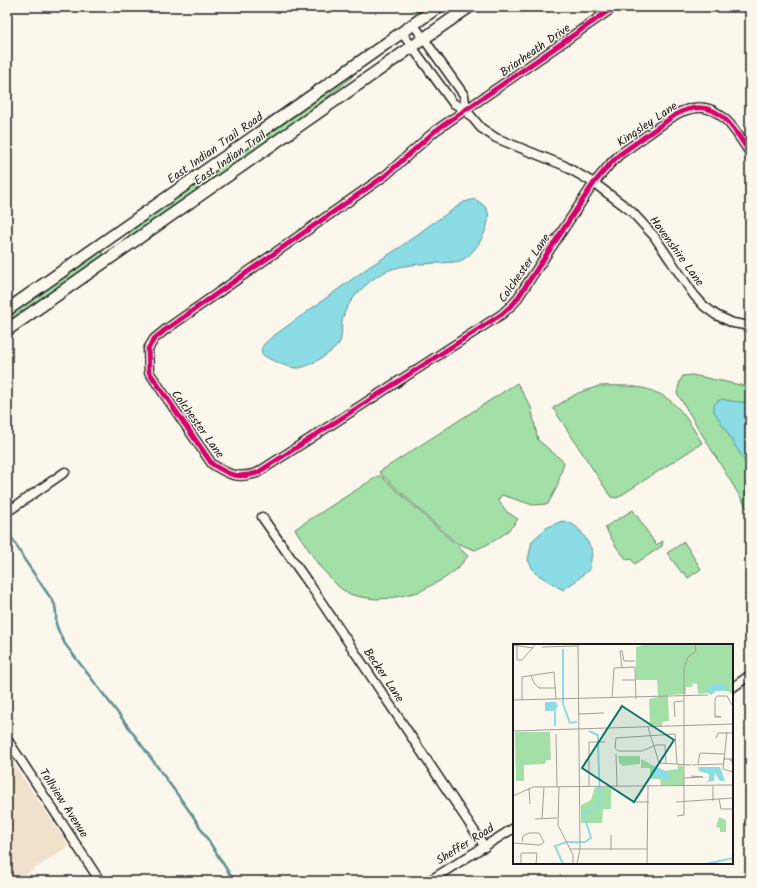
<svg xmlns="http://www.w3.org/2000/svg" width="757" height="888" font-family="Kalam,sans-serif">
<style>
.built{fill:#f0e1cd}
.green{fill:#a3e0a7;stroke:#607e62}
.water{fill:#8bdce4;stroke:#5f8f94}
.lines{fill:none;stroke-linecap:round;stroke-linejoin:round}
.stream{stroke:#5f8f94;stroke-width:2.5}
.street-casing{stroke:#1c1c1c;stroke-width:11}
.secondary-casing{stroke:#1c1c1c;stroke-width:14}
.street{stroke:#fbf7ec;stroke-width:8}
.secondary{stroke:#fbf7ec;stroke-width:11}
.cycleway-casing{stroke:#fbf7ec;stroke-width:8}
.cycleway{stroke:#d6006c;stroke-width:5}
.labels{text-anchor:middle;stroke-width:3;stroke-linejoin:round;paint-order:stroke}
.street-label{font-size:12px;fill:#1c1c1c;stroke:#fbf7ec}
.inset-river{fill:none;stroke:#8bdce4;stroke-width:2}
.inset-road{fill:none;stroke:#a29f99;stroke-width:1}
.view{fill:#0f766e;fill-opacity:0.15;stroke:#0f766e;stroke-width:2}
.inset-edge{fill:none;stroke:#1c1c1c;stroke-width:2}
</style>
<rect width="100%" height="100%" fill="#fbf7ec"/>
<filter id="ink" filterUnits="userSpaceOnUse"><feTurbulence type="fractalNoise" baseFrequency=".025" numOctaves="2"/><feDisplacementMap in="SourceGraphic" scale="8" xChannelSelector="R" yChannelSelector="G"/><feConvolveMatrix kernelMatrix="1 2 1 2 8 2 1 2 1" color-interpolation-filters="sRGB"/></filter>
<g filter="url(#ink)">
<polygon class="built" points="7,754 69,846 16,881 7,881"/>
<g class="green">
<polygon points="410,7 430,7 417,16"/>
<polygon points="352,74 353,76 305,116 132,236 129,234 129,231"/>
<polygon points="99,251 103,253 103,257 7,325 7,317"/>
<polygon points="692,375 750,387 750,513 677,393 680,381 683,376"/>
<path d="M517 383 531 407 538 440 564 462 557 487 548 504 533 505 502 495 498 500 507 512 518 519C506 536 493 542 475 550L456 543 379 472Z"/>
<path d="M599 386C631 385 657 385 679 409 688 419 695 432 702 443L617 498 611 497 553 408 578 393Z"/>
<polygon points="378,476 381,476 468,556 457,569 445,578 419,592 391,598 376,599 361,597 349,594 339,587 320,567 295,529"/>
<polygon points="633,510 656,545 663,541 662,546 635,564 631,559 627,560 617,548 605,527"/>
<polygon points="684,542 701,569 688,578 684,572 682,573 667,553"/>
</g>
<g class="water">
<path d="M475 199C487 207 491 210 487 226 484 237 473 255 462 260 456 263 448 262 441 263 421 264 397 264 379 275 364 285 345 303 342 321 341 329 343 339 338 345 333 352 306 369 297 368 288 368 270 360 263 355 258 348 266 342 272 337L369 267 399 248 430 225 464 202Z"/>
<path d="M722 399 730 401 750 403V470L714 411C713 404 715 402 722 399Z"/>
<path d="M562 521C579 523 584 536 592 550L590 569 577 580 563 590 535 573 528 560 532 541 546 528Z"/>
</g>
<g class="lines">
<path class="stream" d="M7 529 24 559 54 603C57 610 56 615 56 623 57 630 62 637 65 644L127 725 193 816 234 881"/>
<defs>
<g id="street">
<path d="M614 7 435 131 386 175 165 330 154 339 148 349 149 372 212 464C229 475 237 479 257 473L502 314 515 302 594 183 610 164 619 155 675 115C714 93 731 124 750 153"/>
<polyline points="414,25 464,95 466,110"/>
<polyline points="402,33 453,103 466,110 481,128 496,138 563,165 594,183 622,204 631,211 654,236 694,295 704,306 716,315 733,323 750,326"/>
<polyline points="7,512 65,472"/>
<polyline points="262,517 312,588 485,847"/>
<polyline points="732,688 750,675"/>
<polyline points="7,739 100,881"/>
<polyline points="429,881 514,828"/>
</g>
<g id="secondary">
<polyline points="7,310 438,7"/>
<polyline points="7,330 469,7"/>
</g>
</defs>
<use href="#street" class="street-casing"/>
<use href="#secondary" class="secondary-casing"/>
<use href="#street" class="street"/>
<use href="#secondary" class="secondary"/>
<defs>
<path id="cycleway" d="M614 7 435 131 386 175 165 330 154 339 148 349 149 372 212 464C229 475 237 479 257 473L502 314 515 302 594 183 610 164 619 155 675 115C714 93 731 124 750 153"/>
</defs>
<use href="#cycleway" class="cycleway-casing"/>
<use href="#cycleway" class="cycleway"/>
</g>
</g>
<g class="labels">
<g class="street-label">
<text transform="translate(535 50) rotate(-35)" y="4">Briarheath Drive</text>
<text transform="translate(647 124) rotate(-34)" y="4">Kingsley Lane</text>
<text transform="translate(215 148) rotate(-35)" y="4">East Indian Trail Road</text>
<text transform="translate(230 158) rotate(-35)" y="4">East Indian Trail</text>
<text transform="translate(677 251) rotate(54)" y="4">Havenshire Lane</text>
<text transform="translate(524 268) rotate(-55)" y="4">Colchester Lane</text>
<text transform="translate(198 424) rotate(54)" y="4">Colchester Lane</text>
<text transform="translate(384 675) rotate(56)" y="4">Becker Lane</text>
<text transform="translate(64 803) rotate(57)" y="4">Tollview Avenue</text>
<text transform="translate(465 844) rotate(-32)" y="4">Sheffer Road</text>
</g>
</g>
<g transform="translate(513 644)">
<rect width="220" height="220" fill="#fbf7ec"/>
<path d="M134 0H220V51L215 47H203L198 51 195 49 185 50 184 40 180 39 179 43H173V50L155 51 156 77 149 78V82H137L136 55 145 53 144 36H123V3ZM2 88H37L38 116H33L32 120 11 121V137H3ZM105 112H127V120L110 122 106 119ZM128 115 151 127 165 125V121L170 122 171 141 148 142 147 135H137V124H128ZM82 143H98V165H90L89 179H68V161L78 156ZM206 173 213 176V188H207V184L203 183Z" fill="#a3e0a7"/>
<path d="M209 39 216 46 203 47 198 50 193 47 195 43ZM32 58H43L45 62 42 67H32ZM140 122 156 128V136L139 133ZM185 123H207L212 137H207L202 129 201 137 192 138 196 136V130L186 127Z" fill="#8bdce4"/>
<path class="inset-river" d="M50 5V60L57 79 64 78M42 67V82M76 87 85 91V97M50 220 42 202 54 198H72L78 194 70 168 81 167 87 160 85 99M193 220 220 214"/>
<path class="inset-road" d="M0 1 20 4M4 1V16H9L23 0M29 3 65 2M109 23 107 7H109L111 17H122M41 28 43 55M18 31 21 39 26 44H43M109 36H122M99 54 101 24 122 23 123 55M0 56 195 51M9 56V33L41 28M66 70 91 69M202 72 208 73H202V55L204 52H214L220 63M162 73 161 58 170 57M135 83 146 119 178 121M0 87 220 80M214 88 210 125 220 128M43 90 44 143M203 94 205 89H220M103 110 104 143M210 115H216L219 118V115H216M153 120 152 101H143L129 107H105L102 104 103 94 162 90 164 120M185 120 187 109 211 110M179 121 210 120M171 134 190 133 178 132M76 142V98H92M200 142V157M46 143 45 181 60 211V220M16 144 17 160M0 152 20 143 220 141M206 155 208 165H220M122 158H136M163 158 220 154M164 172 171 171V23L175 13 183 7 182 0M29 174 31 143M22 175 44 174M98 191V206M0 199 27 201 31 198 26 189H16L10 192 9 198M57 205H134M8 220V209H24L23 220M64 220 67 205 65 0M134 220 135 142"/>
<path class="view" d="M109 62 161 96 121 158 69 124Z"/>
<rect width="220" height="220" class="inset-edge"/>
</g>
<rect width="757" height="888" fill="none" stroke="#fbf7ec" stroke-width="24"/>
<rect x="12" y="12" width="733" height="864" fill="none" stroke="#1c1c1c" stroke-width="1.5" filter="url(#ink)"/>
</svg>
